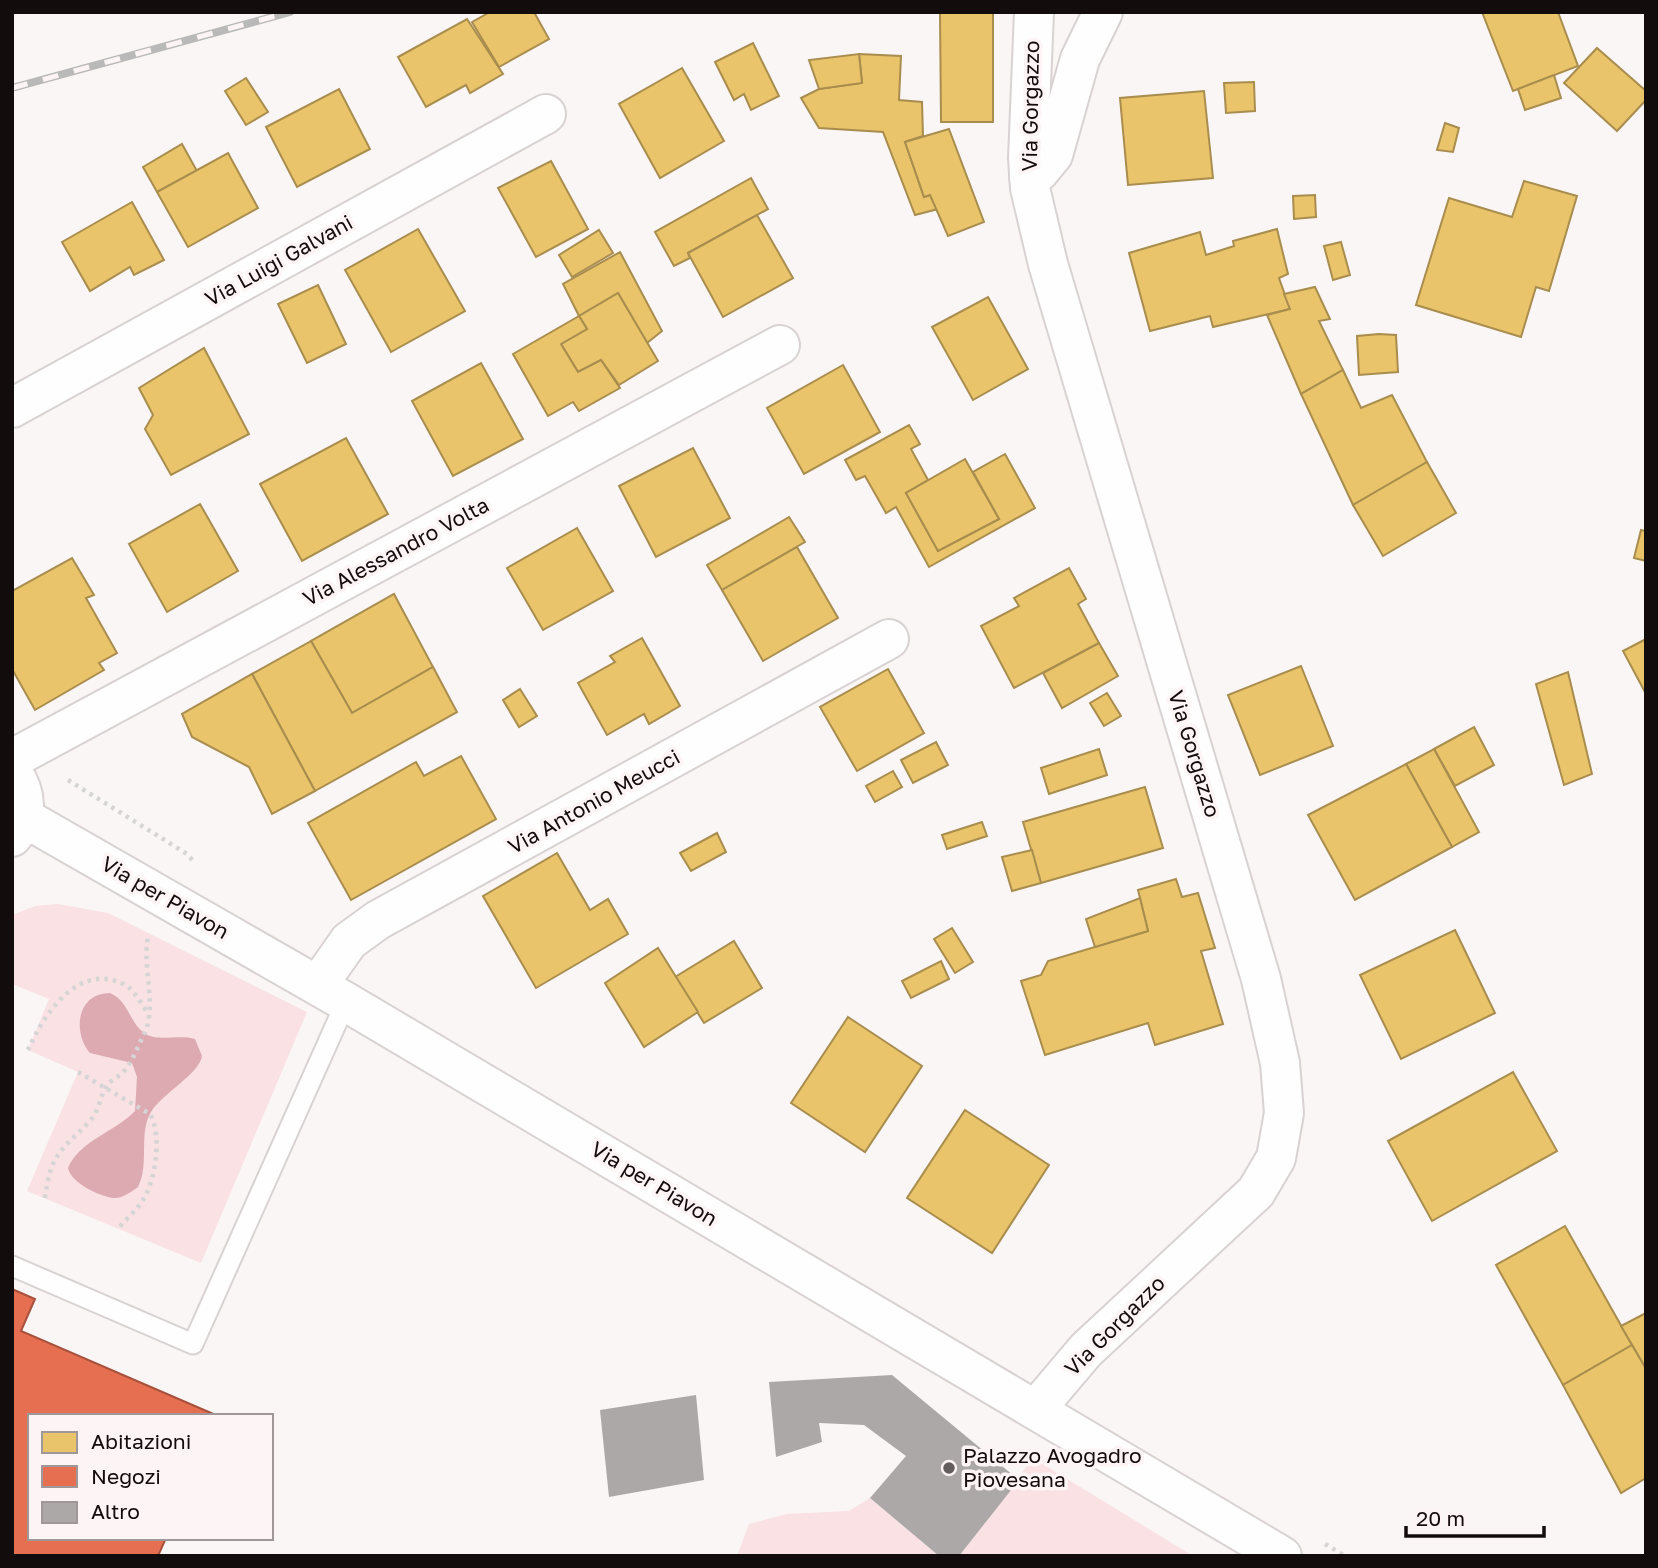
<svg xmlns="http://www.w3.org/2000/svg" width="1658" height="1568" font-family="'Golos Text',sans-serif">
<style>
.green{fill:#f9e1e4}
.water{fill:#ddaab2}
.homes{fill:#e9c46a;stroke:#a98d4e;stroke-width:2}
.shops{fill:#e76f51;stroke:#a7513d;stroke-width:2}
.building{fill:#ada8a8}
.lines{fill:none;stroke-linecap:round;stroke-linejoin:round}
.service-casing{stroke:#d8d2d3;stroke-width:23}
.minor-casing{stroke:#d8d2d3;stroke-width:42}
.tertiary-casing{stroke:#d8d2d3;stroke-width:42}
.path{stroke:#d6d5d5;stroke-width:4.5;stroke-dasharray:3.5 5;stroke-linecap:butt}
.service{stroke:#fefefe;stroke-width:19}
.minor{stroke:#fefefe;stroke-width:38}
.tertiary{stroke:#fefefe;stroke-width:38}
.rail-casing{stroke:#bab9b9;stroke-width:8}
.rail{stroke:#fdf4f5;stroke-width:5;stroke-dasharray:16;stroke-linecap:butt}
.poi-dot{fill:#645e5f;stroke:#fdf4f5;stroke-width:2.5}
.labels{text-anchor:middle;stroke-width:7;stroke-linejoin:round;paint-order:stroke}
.street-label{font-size:21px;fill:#130c0d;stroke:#fdf4f5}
.poi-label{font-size:21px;fill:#130c0d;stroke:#fdf4f5;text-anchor:start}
</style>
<rect width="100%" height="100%" fill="#fbf6f6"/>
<g class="green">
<polygon points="58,904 108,913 307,1012 201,1263 27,1191 78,1072 28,1050 49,999 12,984 12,915 35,906"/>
<polygon points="1033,1458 1193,1556 959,1556"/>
<polygon points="870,1498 939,1556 737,1556 749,1524 787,1514 849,1511"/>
</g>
<path class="water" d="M110 993C130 1002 129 1024 146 1034 158 1042 180 1034 195 1039L202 1056C200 1073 162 1094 151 1112 138 1134 150 1164 138 1187 131 1192 122 1199 113 1198 99 1196 71 1183 68 1168 80 1140 114 1133 135 1111L137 1077 132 1063 90 1053C72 1032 77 993 110 993Z"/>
<g class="homes">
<polygon points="490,12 534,12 549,39 499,67 472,22"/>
<polygon points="940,12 993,12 993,122 941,122"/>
<polygon points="1482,12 1558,12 1578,66 1513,91"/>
<polygon points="467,19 503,74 470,93 466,85 426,107 398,57"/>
<polygon points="753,43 779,96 751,110 744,94 734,100 715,62"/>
<polygon points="1597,48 1646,91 1646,100 1617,131 1564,83"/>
<polygon points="859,54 901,56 899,100 922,102 923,136 905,142 924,197 930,195 938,209 915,215 883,132 819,128 801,98 819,89 862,83"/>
<polygon points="859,54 862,83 819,89 809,60"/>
<polygon points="682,68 724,141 660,178 619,104"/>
<polygon points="1554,75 1561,98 1525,110 1518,89"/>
<polygon points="246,78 268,112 246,125 225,91"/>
<polygon points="1254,82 1255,111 1226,113 1224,83"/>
<polygon points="339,89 370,149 297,187 266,127"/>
<polygon points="1204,91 1213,178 1128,185 1120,98"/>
<polygon points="1445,123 1459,128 1453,152 1437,150"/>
<polygon points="949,129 984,222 948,236 930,195 924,197 905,142"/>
<polygon points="182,144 197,171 157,192 143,167"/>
<polygon points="228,153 258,208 188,247 157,192"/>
<polygon points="551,161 588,229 536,257 498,188"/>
<polygon points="751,178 768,209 688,253 690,258 674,266 655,232"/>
<polygon points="1524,181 1577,196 1549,291 1536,287 1521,337 1416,305 1449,198 1512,217"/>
<polygon points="1315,195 1316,217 1294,219 1293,196"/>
<polygon points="132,202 164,260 134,275 130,267 90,291 62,242"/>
<polygon points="757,215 793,278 723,317 688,253"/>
<polygon points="418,229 465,311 391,352 345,270"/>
<polygon points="1277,229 1288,274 1279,278 1290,309 1213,327 1210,316 1150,331 1129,253 1200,232 1206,255 1234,246 1233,241"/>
<polygon points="599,230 613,253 572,277 559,255"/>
<polygon points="1341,242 1350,275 1333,280 1324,246"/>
<polygon points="620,252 662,331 647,343 618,293 579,316 563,284"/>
<polygon points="318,285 346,344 307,363 278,304"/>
<polygon points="1315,287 1330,319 1319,321 1343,370 1301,394 1267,315 1290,309 1284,294"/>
<polygon points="618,293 658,361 619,385 601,360 578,372 561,344 587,329 579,316"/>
<polygon points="988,297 1028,369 973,400 932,327"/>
<polygon points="579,316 587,329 561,344 578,372 601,360 620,388 579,411 573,402 548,416 513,354"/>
<polygon points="1379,334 1396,335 1398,372 1359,375 1357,336"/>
<polygon points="204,348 249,434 171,475 145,429 153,415 139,388"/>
<polygon points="481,363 523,439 453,476 412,401"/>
<polygon points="843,365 880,432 804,474 767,408"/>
<polygon points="1343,370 1361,408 1392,395 1427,462 1353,505 1301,394"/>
<polygon points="909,425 920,444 911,449 928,480 906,493 938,551 999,519 973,472 1005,454 1035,508 929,567 896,507 886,513 865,476 856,480 845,460"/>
<polygon points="346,438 388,514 302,561 260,484"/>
<polygon points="693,448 730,518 656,557 619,486"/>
<polygon points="965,459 999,519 938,551 906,493"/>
<polygon points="1427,462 1456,513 1383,556 1353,505"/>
<polygon points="200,504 238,571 167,612 129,544"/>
<polygon points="789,517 805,542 722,590 707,565"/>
<polygon points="577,528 613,591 543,630 507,568"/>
<polygon points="1641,530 1646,531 1646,561 1634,558"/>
<polygon points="797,547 838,618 763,661 722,590"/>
<polygon points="72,558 94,595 86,598 117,653 99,663 104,670 35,710 12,669 12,591"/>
<polygon points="1069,568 1086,599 1078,604 1099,643 1014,688 981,626 1019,606 1014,598"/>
<polygon points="394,594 433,667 352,713 311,641"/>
<polygon points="642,638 680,706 649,724 644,714 607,735 578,683 615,662 610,656"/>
<polygon points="1646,639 1646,694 1623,651"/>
<polygon points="311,641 352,713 433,667 457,712 315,791 252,674"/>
<polygon points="1099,643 1118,676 1062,708 1043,673"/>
<polygon points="1301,666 1333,746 1260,775 1228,695"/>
<polygon points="888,669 924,733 857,771 820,707"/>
<polygon points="1568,672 1592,774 1564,785 1536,684"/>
<polygon points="252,674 315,791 272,814 249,767 192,737 182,714"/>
<polygon points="520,689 537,716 519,727 503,700"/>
<polygon points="1107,693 1121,716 1104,726 1090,703"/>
<polygon points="1474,727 1494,765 1455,786 1434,749"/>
<polygon points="936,742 948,765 913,783 901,760"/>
<polygon points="1099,749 1107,775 1049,794 1041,768"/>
<polygon points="1434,749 1479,832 1452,847 1406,764"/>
<polygon points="461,756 496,819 351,900 308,823 416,762 424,776"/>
<polygon points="1406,764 1452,847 1355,900 1308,815"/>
<polygon points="893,771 902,787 875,802 866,786"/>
<polygon points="1145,787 1163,848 1041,883 1023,822"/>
<polygon points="982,822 987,836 947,849 942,835"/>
<polygon points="717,833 726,852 691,871 680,853"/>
<polygon points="1032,850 1041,883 1012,891 1002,857"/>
<polygon points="557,853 590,910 608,899 628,934 536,988 483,896"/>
<polygon points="1176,879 1182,897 1198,893 1215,948 1201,951 1223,1024 1155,1045 1148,1023 1045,1055 1021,981 1041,975 1048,961 1148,931 1138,890"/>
<polygon points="1140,898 1148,931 1095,947 1086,919"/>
<polygon points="952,928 973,962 955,973 934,939"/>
<polygon points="1455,930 1495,1013 1401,1059 1360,975"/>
<polygon points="734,941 762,988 704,1023 675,977"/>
<polygon points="658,948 698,1012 644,1047 605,983"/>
<polygon points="941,961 949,979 911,998 902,981"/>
<polygon points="848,1017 922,1066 865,1152 791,1103"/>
<polygon points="1513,1072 1557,1151 1432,1221 1388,1141"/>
<polygon points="965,1110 1049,1165 992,1253 907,1198"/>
<polygon points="1565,1226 1632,1345 1563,1385 1496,1265"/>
<polygon points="1646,1313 1646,1369 1621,1326"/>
<polygon points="1632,1345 1646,1369 1646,1478 1621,1493 1563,1385"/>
</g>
<polygon class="shops" points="12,1289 35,1299 21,1331 218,1416 30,1416 30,1538 166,1538 158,1556 12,1556"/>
<g class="building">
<polygon points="892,1375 1019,1480 959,1556 939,1556 870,1498 906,1456 864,1425 819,1423 822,1442 776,1457 769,1382"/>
<polygon points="696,1395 704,1480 609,1497 600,1410"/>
</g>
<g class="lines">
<defs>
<polyline id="service" points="12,1266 193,1344 346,1002"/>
<g id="minor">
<polyline points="1034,12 1028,158 1030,188 1048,264 1261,979 1280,1063 1284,1113 1276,1158 1256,1192 1086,1350 1036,1409"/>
<polyline points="1029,177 1039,172 1053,155 1080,59 1103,12"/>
<polyline points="12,408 546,114"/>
<polyline points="12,759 780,345"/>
<polyline points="318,985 349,941 378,920 889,639"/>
</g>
<g id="tertiary">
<path d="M12 772C27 792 29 818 12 837"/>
<polyline points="23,817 346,1002 1282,1556"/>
</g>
</defs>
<use href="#service" class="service-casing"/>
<use href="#minor" class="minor-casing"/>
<use href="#tertiary" class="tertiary-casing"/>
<g class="path">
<polyline points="68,780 187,854 195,863"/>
<path d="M28 1050C43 1016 78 960 125 985 135 990 142 1006 149 1014"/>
<path d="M78 1072 150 1114C162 1134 156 1180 143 1200 137 1210 126 1219 118 1229"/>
<path d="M45 1198C51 1153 60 1152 89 1122 100 1111 100 1094 108 1084 113 1079 120 1076 125 1070 133 1060 139 1044 145 1032 157 1004 142 969 148 937"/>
<polyline points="1325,1544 1345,1556"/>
</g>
<use href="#service" class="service"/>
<use href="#minor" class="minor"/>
<use href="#tertiary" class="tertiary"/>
<defs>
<polyline id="rail" points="12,88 290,12"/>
</defs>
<use href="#rail" class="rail-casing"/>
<use href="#rail" class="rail"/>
</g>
<circle class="poi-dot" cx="949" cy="1468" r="7"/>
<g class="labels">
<g class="street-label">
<text transform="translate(1031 106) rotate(-89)" y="7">Via Gorgazzo</text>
<text transform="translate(279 261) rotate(-29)" y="7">Via Luigi Galvani</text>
<text transform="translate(396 552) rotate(-28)" y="7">Via Alessandro Volta</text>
<text transform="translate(1194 754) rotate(73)" y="7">Via Gorgazzo</text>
<text transform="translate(594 802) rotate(-29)" y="7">Via Antonio Meucci</text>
<text transform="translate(165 898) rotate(30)" y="7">Via per Piavon</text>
<text transform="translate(654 1184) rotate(31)" y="7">Via per Piavon</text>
<text transform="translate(1115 1326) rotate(-45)" y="7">Via Gorgazzo</text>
</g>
<g class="poi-label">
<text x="963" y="1463">Palazzo Avogadro<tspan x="963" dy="24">Piovesana</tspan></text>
</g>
</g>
<rect width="1658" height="1568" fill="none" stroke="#130c0d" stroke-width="28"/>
<rect x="28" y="1414" width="245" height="126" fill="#fdf4f5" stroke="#9f9798" stroke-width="2"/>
<rect x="42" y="1432" width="35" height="21" fill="#e9c46a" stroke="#9f9798" stroke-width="2"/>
<text x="91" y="1449" font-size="21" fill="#130c0d">Abitazioni</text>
<rect x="42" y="1466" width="35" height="21" fill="#e76f51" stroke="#9f9798" stroke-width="2"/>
<text x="91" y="1484" font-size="21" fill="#130c0d">Negozi</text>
<rect x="42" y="1502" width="35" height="21" fill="#ada8a8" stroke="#9f9798" stroke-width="2"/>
<text x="91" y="1519" font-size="21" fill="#130c0d">Altro</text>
<path d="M1406 1526v10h138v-10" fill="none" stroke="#130c0d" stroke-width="3.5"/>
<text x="1416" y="1526" font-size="21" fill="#130c0d" stroke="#fdf4f5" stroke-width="5" paint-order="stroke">20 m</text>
</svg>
